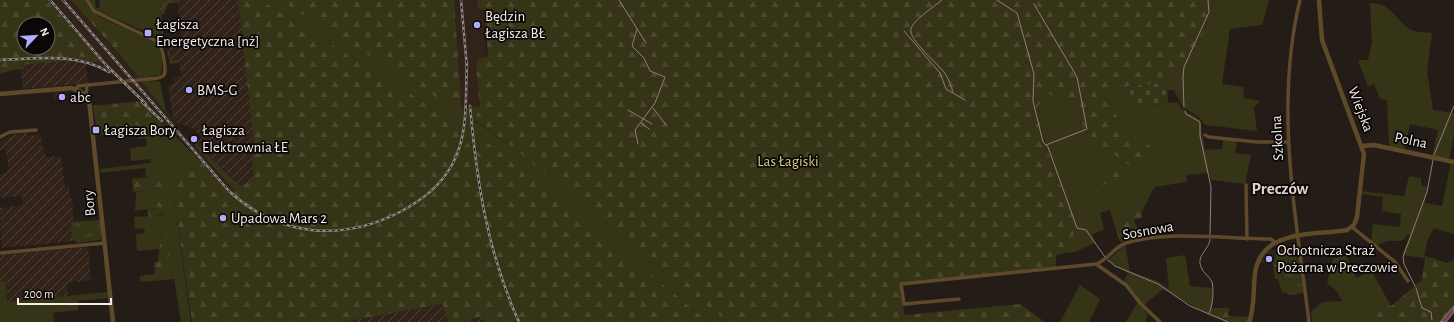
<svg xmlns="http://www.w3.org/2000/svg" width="1454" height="322" font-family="'Alegreya Sans',sans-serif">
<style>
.built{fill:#31231a}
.industrial{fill:url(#industrial-furrows)}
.grass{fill:#363417}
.forest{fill:url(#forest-firs);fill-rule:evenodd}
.cemetery{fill:url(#cemetery-stones)}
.park{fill:url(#park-tufts)}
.garden{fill:url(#garden-furrows)}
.water{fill:#6f4652;stroke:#977880}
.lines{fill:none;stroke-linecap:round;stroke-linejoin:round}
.stream{stroke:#977880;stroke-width:1}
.minor{stroke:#5e4a2b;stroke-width:3.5}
.tertiary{stroke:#5e4a2b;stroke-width:4.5}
.rail-casing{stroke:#8f8883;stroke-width:2.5}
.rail{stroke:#0b0706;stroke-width:1;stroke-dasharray:3;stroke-linecap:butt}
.poi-dot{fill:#b0aefa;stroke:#0b0706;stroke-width:1.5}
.labels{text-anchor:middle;stroke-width:3.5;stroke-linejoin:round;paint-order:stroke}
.poi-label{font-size:15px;fill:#f4eeea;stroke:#0b0706;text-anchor:start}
.street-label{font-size:15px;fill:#f4eeea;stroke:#0b0706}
.park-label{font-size:15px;fill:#d3cd88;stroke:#0b0706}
.quarter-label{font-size:17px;font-weight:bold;fill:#dfd4cd;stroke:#0b0706}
</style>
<defs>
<pattern id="industrial-furrows" width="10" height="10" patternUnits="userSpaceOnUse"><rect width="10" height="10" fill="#31231a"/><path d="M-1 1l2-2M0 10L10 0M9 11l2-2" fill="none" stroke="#4f433b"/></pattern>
<pattern id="forest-firs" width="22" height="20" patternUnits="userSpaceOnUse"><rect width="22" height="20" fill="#363417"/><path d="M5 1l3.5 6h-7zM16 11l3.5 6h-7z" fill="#4a482e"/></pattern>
<pattern id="cemetery-stones" width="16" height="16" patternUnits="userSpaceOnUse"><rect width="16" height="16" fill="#363417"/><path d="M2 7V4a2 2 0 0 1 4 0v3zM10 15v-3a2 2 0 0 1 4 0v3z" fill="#4a482e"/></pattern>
<pattern id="park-tufts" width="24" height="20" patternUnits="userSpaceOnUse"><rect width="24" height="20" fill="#363417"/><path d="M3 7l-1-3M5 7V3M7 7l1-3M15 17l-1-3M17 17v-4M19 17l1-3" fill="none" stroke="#4a482e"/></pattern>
<pattern id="garden-furrows" width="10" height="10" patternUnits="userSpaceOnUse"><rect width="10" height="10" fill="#363417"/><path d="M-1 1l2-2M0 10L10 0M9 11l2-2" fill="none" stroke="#4a482e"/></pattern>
</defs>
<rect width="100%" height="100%" fill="#241c17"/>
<g class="built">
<polygon points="47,0 71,0 139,78 120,80 89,64 90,61 102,62"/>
<polygon points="454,0 477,0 478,9 484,10 486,57 478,59 476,67 480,106 462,109"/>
<polygon points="141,81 179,129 234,190 229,193 193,152 122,83"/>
<polygon points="67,89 68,98 54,100 53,90"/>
<polygon points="1269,249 1278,250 1273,264 1260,263"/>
</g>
<g class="industrial">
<polygon points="177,0 238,0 255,154 254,179 242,186 232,179 196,143 202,138 194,129 177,123 173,119 168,86 174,83 173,77 181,76 179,60 171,61 169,44 182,42"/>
<polygon points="71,61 86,62 88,83 23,89 20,65"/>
<polygon points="28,133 28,136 40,135 46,157 61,156 65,187 69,186 70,199 72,199 74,222 71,223 72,241 1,248 0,208 23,205 22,196 0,198 0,174 7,173 8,162 6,150 0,150 0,141 16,134"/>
<polygon points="88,247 91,280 67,283 68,296 7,302 5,281 0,281 0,255"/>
<polygon points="444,304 448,322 343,322"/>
<polygon points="483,316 484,322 464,322"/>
</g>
<g class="grass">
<polygon points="89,0 95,0 96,8 100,8 99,0 160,0 164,40 107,15 95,9"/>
<polygon points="261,0 279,0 462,112 462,109 480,106 475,121 512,147 727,322 709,322 482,140 479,150 468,142 460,154 455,148 462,126"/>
<polygon points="1214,0 1269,0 1262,25 1230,29 1222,84 1243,87 1244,98 1261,101 1254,107 1257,131 1205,125 1200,118 1183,107 1174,90 1167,90 1167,83 1201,41"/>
<path d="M1370 3C1390 3 1394 17 1408 28 1413 33 1426 32 1432 33L1427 71 1433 110 1454 113V134L1449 161 1432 157 1438 130 1410 124 1404 151 1389 147 1387 100 1380 99 1374 84 1368 86 1358 60H1368L1372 42Z"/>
<path d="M107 20 156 43C161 50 165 68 160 75L139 78 119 54 120 51 110 37Z"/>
<polygon points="167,50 169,50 172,61 179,60 181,76 179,63 170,64"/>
<polygon points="153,80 160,82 166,111 179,129 141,81"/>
<path d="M1129 86 1134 107 1178 102 1181 108 1200 120 1205 150 1222 149 1223 139 1237 141 1235 153 1251 155 1245 184 1211 180 1209 173 1187 175 1186 182 1155 187 1151 193H1147L1136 209 1114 224 1110 210 1100 213 1104 229 1092 235 1095 243 1075 252 1065 253 1078 226C1065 195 1038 138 1038 106L1049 94 1075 110 1088 135 1150 146 1123 126 1103 93Z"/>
<polygon points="122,117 128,119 141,132 157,130 155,117 199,159 191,163 172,184 191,322 181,322 174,279 141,282 139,276 155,274 156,277 161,233 159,249 137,251 136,234 145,233 144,228 135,229 134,217 164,215 162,175 146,177 145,168 100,173 100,169 151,163 150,159 131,161 130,148 147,146 146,138 139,139 139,135 117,138 116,133 97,135 97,132 110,130 113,122 119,120"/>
<polygon points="196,143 232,179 242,186 234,190 198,150 194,144"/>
<path d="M1451 162 1454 163V234L1434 228 1427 241 1424 258 1402 255 1410 235 1407 234C1403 244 1398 240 1388 241 1384 242 1380 244 1376 246L1371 242 1373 224 1400 227 1401 214 1382 211 1383 197 1361 194V191L1404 196 1409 176 1421 178V185L1427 187 1425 203 1442 206Z"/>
<polygon points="151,190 156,201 157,208 135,211 136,192"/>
<polygon points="1125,245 1130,271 1157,281 1169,289 1166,258 1185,255 1190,286 1213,288 1212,308 1209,315 1163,289 1144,305 1124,282 1128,273 1107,261"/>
<polygon points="1346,255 1356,278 1363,275 1360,269 1364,265 1372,272 1391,306 1378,306 1372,318 1397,317 1407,322 1312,322 1311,312 1322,302 1342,301 1336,290 1327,283 1333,259"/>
<polygon points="0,281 5,281 7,302 108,292 108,298 78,301 78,310 53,313 54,322 0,322"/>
<polygon points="1080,285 1100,299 1089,322 1060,322"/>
<polygon points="1138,302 1148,315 1145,322 1126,322"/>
</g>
<g class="forest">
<path d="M0 0H47L102 62 71 61 21 65V69L8 71V72L1 73 0 75ZM24 24H48V48H24Z"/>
<path d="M71 0H85C90 11 96 15 107 20L110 37 115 40 120 51 119 54Z"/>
<polygon points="238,0 261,0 462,126 455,148 460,153 468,142 470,142 472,146 477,150 482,139 494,147 709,322 484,322 483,316 464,322 448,322 443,304 343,322 192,322 172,184 191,163 199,159 229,193 254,179 252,155 255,154"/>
<polygon points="279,0 454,0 462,113"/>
<path d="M477 0H1214L1201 41 1167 83 1129 86 1103 93 1123 126 1150 146 1149 162 1130 166 1088 135 1075 110 1049 94 1038 106C1038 138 1065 195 1078 226L1065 253 1056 255V267L901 283 904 315 1020 304 1045 322H727L512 147 475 120 480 106 476 67 478 59 488 56 484 10 478 9Z"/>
<polygon points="139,101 155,117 157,130 138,131 137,125 130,126 128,119 122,117 119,120 113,122 110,130 97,132 93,106"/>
<polygon points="1120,169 1123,178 1090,190 1087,181"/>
<polygon points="162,175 166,212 164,214 149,217 147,210 157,208 156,201 150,190 133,192 132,179"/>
<polygon points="1147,192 1151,193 1142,212 1142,218 1134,220 1141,238 1120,242 1114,224 1136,209"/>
<polygon points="167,225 170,271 166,277 155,277 154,262 158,262 161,233"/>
<polygon points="1425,256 1447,263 1454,260 1454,306 1440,322 1407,322 1397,317 1372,318 1370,310 1378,306 1391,306 1422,280"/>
<polygon points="1212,308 1229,308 1228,316 1249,317 1247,322 1226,322 1209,315"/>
</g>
<polygon class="cemetery" points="1167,83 1168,103 1133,107 1129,86"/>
<g class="park">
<polygon points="100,220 102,235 100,240 76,243 75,240 72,241 71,222"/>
<polygon points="1280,249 1297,254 1296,258 1299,259 1303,293 1291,295 1282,292 1278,279 1275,279 1273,264 1278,250"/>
</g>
<polygon class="garden" points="160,0 177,0 178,2 168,4 164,14 161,14"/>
<polygon class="water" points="1454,306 1454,312 1446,322 1440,322"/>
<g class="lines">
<g class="stream">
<polyline points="619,0 646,43"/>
<path d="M942 0C935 6 913 20 911 29 908 40 940 65 946 75 949 80 951 86 953 92"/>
<polyline points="997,0 1017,13 1034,74 1033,101 1043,142 1048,147 1077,228 1086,230 1105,257"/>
<polyline points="1034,4 1077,77 1087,129 1046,145"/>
<polyline points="637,29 632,46 644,58 650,71 665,77 655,103 635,130 638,144"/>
<polyline points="904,31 940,73 946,89 965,100"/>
<polyline points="1184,107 1183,77 1184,67 1209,12 1208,0"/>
<polyline points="653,108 666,125"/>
<polyline points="628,110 652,124"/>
<polyline points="1185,111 1186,114 1200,122 1200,136 1211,187 1210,235"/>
<polyline points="641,123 649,129"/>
<polyline points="1434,155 1454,106"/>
<polyline points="1108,260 1115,266 1158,284 1190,306 1228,322"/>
<polyline points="1415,286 1404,264 1403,257 1427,192 1433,160"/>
<polyline points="1416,288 1422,308 1431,312 1432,320"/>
<path d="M1209 313C1213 306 1214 290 1212 282 1210 277 1203 273 1201 267 1196 255 1210 249 1210 239"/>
</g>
<g class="minor">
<path d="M1300 0C1274 106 1296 216 1309 322"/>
<path d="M76 89 78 86 158 78C160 77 163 77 164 75 167 69 162 46 158 42L94 11 87 0"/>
<polyline points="86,95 87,86"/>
<polyline points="1205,135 1209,137 1257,142 1288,142"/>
<polyline points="0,137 10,132 36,130"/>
<polyline points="1246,185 1247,239"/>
<polyline points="1352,227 1395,262 1408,281"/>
<polyline points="0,253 105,243"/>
<polyline points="1096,264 1126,285 1140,303 1160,322"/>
<path d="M959 299 904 304 901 284 1096 264C1108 260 1114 247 1126 243 1170 230 1225 239 1271 239L1274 242"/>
</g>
<g class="tertiary">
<polyline points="0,94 71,88 80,91 89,100 113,322"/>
<polyline points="1362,146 1374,145 1454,162"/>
<path d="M1249 322C1255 307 1253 289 1255 273 1262 228 1314 236 1347 230L1354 225 1357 217 1364 154 1322 40 1319 0"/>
</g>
<defs>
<g id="rail">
<polyline points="50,0 106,65 146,104"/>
<path d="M63 0 229 191C279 237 341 242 400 212 422 200 441 186 453 163 469 133 465 96 467 63"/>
<polyline points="461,0 467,68"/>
<path d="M0 60C37 59 76 52 109 72"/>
<polyline points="142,102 162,121"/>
<path d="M470 106C477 183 487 251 519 322"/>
</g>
</defs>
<use href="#rail" class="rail-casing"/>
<use href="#rail" class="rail"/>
</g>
<g class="poi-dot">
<circle cx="477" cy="25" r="4"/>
<rect x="144" y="29" width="8" height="8" rx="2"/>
<circle cx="189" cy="90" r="4"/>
<circle cx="62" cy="97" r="4"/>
<rect x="92" y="126" width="8" height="8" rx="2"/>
<circle cx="194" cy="139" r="4"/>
<circle cx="223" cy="218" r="4"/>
<circle cx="1269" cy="259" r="4"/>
</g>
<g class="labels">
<g class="poi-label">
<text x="485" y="21">Będzin<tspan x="485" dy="17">Łagisza BŁ</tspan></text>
<text x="156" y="29">Łagisza<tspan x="156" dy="17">Energetyczna [nż]</tspan></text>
<text x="197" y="95">BMS-G</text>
<text x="70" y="102">abc</text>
<text x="104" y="135">Łagisza Bory</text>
<text x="202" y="135">Łagisza<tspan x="202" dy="17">Elektrownia ŁE</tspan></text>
<text x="231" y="223">Upadowa Mars 2</text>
<text x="1277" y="255">Ochotnicza Straż<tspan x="1277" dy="17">Pożarna w Preczowie</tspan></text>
</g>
<g class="street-label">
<text transform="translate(1361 109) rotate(69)" y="5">Wiejska</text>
<text transform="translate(1277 138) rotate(-93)" y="5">Szkolna</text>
<text transform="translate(1411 140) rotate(12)" y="5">Polna</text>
<text transform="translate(89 203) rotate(-96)" y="5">Bory</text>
<text transform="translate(1148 230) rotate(-10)" y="5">Sosnowa</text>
</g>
<g class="park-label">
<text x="788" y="166">Las Łagiski</text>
</g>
<g class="quarter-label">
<text x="1280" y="194">Preczów</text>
</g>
</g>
<g transform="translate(36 36) rotate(65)"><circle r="19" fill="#0b0706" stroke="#686361"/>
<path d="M0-3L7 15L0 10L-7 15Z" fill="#b0aefa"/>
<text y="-6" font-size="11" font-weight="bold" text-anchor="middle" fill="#f4eeea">N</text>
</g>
<path d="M18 298v6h93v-6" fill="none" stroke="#f4eeea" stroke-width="2"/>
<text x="24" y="298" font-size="12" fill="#f4eeea" stroke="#0b0706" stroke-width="3" paint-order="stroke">200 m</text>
</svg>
